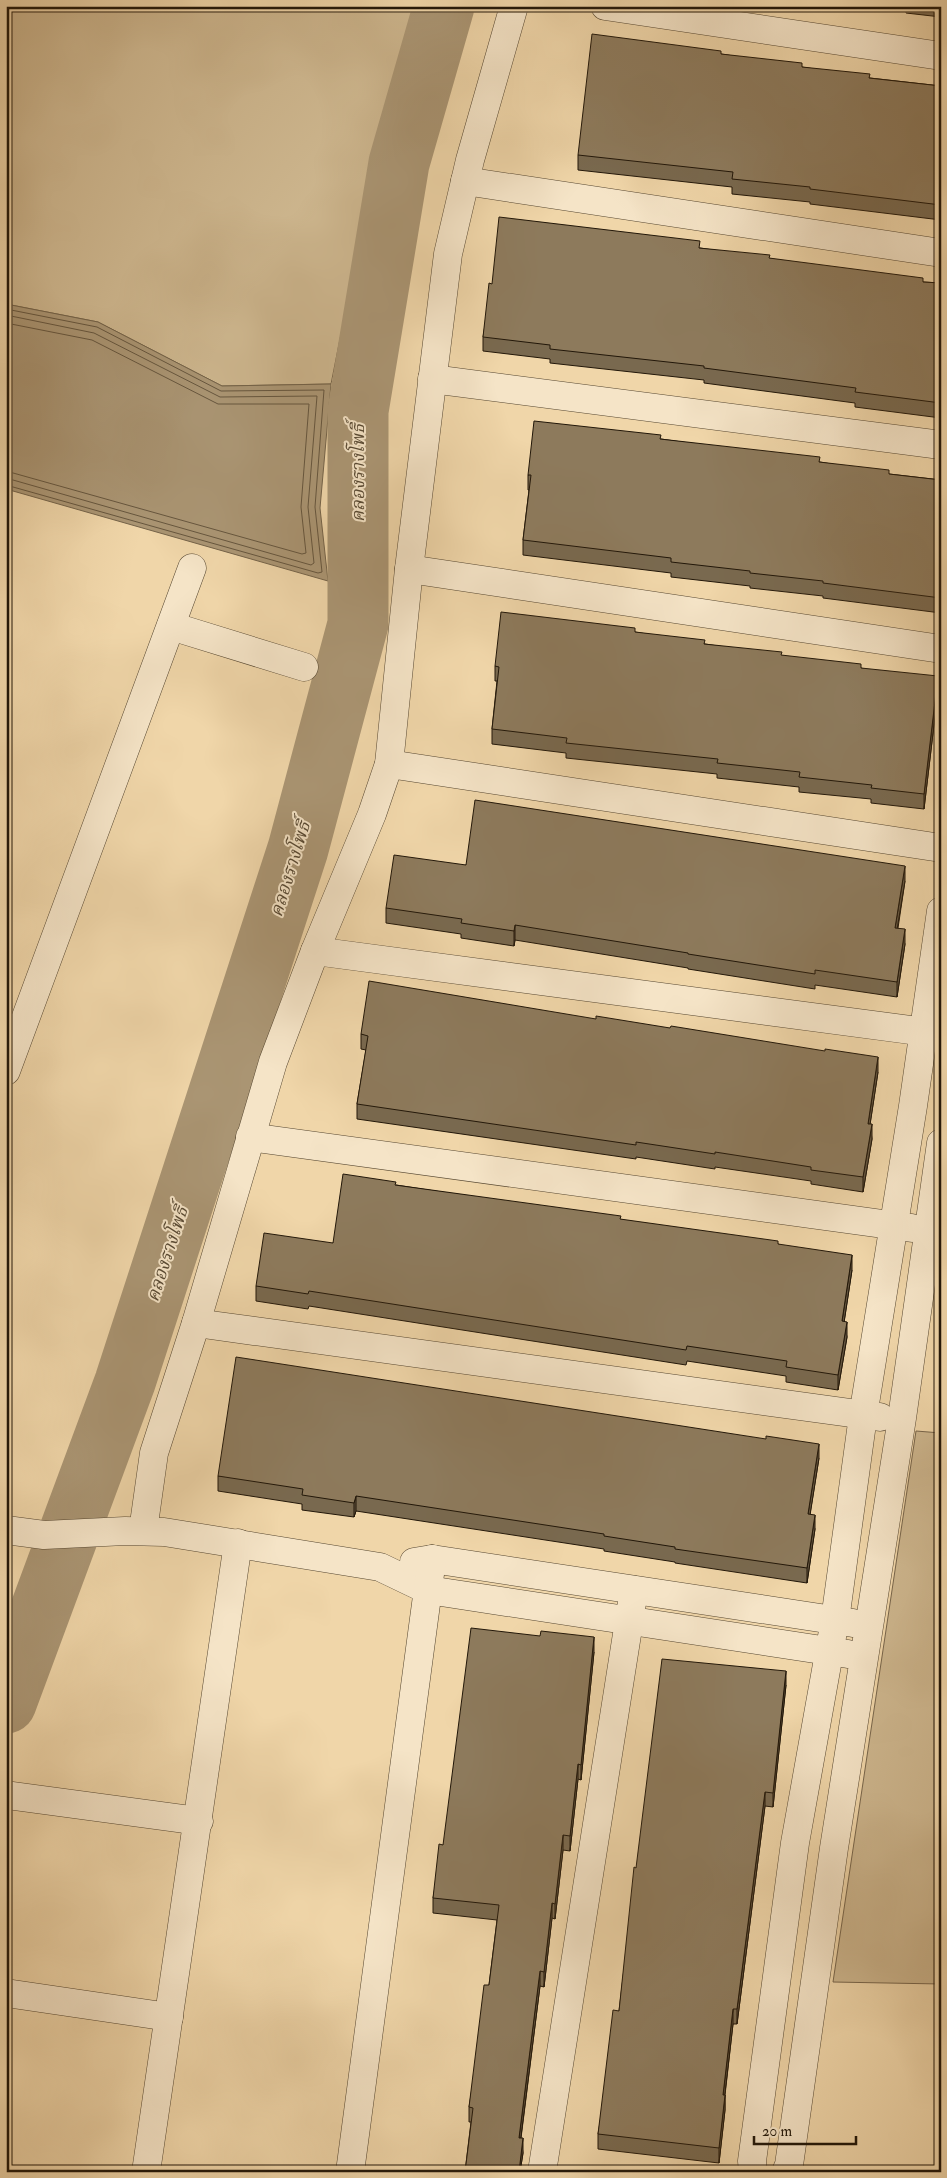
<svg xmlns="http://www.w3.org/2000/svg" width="947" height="2178" font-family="'IM FELL Double Pica','Noto Serif Thai',serif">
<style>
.green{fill:#cdb68e;stroke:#78664c}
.water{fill:#aa9573;stroke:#746349}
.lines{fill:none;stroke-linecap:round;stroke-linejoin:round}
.shore{stroke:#66563e;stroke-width:1}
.river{stroke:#aa9573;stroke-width:61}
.minor-casing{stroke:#564731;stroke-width:29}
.minor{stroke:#f5e4c7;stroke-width:28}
.wall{fill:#79694f;stroke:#221709}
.shaded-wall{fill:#635540;stroke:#221709}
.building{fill:#8d7a5c;stroke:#221709}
.labels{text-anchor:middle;stroke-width:4;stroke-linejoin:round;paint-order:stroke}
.water-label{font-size:18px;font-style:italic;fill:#584933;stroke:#f5e4c7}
</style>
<rect width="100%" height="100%" fill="#f0d6a9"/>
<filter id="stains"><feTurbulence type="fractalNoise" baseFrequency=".004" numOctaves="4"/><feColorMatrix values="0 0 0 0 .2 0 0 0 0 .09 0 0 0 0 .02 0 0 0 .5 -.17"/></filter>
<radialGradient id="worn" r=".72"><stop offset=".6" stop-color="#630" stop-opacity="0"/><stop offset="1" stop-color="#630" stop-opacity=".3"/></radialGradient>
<g class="green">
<polygon points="6,6 419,6 391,84 331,384 222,386 98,322 6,304"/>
<polygon points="916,1431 941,1433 941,1984 833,1982"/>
</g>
<polygon class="water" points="6,304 98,322 222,386 331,384 320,508 328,581 6,489"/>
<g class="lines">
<g class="shore">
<polyline points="6,309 97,327 221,391 324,390 315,507 322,572 318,573 6,485"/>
<polyline points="6,315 94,333 220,397 317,396 308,507 314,563 311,565 6,478"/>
<polyline points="6,323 92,340 218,404 309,404 301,507 306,553 302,554 6,471"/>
</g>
<polyline class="river" points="6,1703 125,1382 298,849 358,624 358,411 399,163 444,6"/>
<defs>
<g id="minor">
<polyline points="605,6 941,56"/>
<polyline points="465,181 941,253"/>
<polyline points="432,379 941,445"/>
<polyline points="409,569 941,649"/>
<polyline points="171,626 304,667"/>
<polyline points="389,764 941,848"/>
<polyline points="315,951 941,1034"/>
<polyline points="6,1071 192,568"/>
<polyline points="250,1137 912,1228"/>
<polyline points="196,1323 880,1417"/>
<polyline points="6,1530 44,1535 125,1531 164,1532 380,1567 428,1590 848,1654"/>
<polyline points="143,1531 154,1453 196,1323 273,1062 315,951 372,814 389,764 409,569 448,254 470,160 514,6"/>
<polyline points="414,1562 432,1559 853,1623"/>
<polyline points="6,1795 199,1821"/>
<polyline points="6,1993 169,2017"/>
<polyline points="146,2172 238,1543"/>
<polyline points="350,2172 432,1559"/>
<polyline points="542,2172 634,1590"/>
<polyline points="753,2172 752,2161 795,1843 835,1620 863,1416 913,1106 941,911"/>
<polyline points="786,2172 789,2165 834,1848 902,1418 941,1143"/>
</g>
</defs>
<use href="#minor" class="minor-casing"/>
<use href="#minor" class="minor"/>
</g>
<g class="wall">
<polygon points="884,6 941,6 941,17 906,13 906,9"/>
<polygon points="721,54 870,78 941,86 941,220 810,204 810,202 732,194 732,187 578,170 578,155"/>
<polygon points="700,248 923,282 941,283 941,418 855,407 855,403 704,383 704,380 550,363 550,359 483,351 483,337 492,284"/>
<polygon points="661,439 820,462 889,474 941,480 941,613 823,598 823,596 750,588 750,586 671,577 671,573 523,555 523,540 529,490 528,490 528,475"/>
<polygon points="635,632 705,644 861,668 938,691 924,809 871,803 871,799 799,792 799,787 717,778 717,774 566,758 566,753 492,744 492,729 497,681 495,681 495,666"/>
<polygon points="466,865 905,881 898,928 905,944 897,997 815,985 815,989 688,969 688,968 515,940 514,946 461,938 461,934 386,923 386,908"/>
<polygon points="361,1034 878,1072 870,1124 872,1139 863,1192 811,1184 811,1181 715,1167 715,1169 636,1157 636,1159 357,1119 357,1104 366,1050 361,1049"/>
<polygon points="396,1185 778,1244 852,1270 844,1322 847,1337 838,1390 786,1382 786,1376 687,1361 686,1365 309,1306 308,1309 256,1301 256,1286 333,1243"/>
<polygon points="819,1458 810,1514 815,1529 807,1583 675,1563 675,1562 604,1551 604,1549 356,1511 354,1517 302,1510 302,1504 218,1491 218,1476"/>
<polygon points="594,1652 581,1780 578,1779 570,1851 563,1850 555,1919 552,1918 544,1987 540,1986 521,2138 523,2153 520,2172 465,2172 471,2122 469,2122 469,2107 489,1985 497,1920 433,1913 433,1898 443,1845"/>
<polygon points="786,1685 773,1807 765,1806 737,2024 733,2024 725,2095 725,2110 719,2163 598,2149 598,2134 619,2011 636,1868"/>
</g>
<g class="shaded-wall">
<polygon points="938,676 938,691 924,809 924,794"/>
<polygon points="905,866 905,881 895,942 895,928"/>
<polygon points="515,925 515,940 514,946 514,931"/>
<polygon points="905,929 905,944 897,997 897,982"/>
<polygon points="878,1057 878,1072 868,1138 868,1124"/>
<polygon points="872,1124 872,1139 863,1192 863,1177"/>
<polygon points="852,1255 852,1270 842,1336 842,1321"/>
<polygon points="847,1322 847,1337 838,1390 838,1375"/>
<polygon points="819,1444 819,1458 808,1528 808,1514"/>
<polygon points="356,1496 356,1511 354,1517 354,1503"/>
<polygon points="815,1515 815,1529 807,1583 807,1568"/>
<polygon points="594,1637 594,1652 581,1780 581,1765"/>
<polygon points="786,1671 786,1685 773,1807 773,1793"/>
<polygon points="578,1764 578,1779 570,1851 570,1836"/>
<polygon points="765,1792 765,1806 737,2024 737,2009"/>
<polygon points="563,1835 563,1850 555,1919 555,1904"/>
<polygon points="552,1903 552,1918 544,1987 544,1972"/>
<polygon points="540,1971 540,1986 519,2152 519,2138"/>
<polygon points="733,2009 733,2024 723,2110 723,2095"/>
<polygon points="725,2095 725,2110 719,2163 719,2148"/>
<polygon points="523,2138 523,2153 520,2172 519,2172"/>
</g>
<g class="building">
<polygon points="592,34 721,51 721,54 802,63 802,67 870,74 869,78 941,86 941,205 810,189 810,187 732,179 733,172 578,155"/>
<polygon points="499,217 700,241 699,248 770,255 769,258 923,278 923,282 941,283 941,403 855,392 856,388 704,368 704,366 550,349 550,345 483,337 489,283 492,284"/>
<polygon points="534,421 661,435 660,439 820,457 819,462 889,470 889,474 941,480 941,598 823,583 823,581 750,573 750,571 671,562 671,558 523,540 531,475 528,475"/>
<polygon points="501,612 635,628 635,632 705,640 704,644 782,652 781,655 861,664 861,668 938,676 924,794 871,788 872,785 799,777 800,772 717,763 718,759 566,743 567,738 492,729 499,667 495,666"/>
<polygon points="475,800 905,866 895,928 905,929 897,982 815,970 815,974 688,954 688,953 515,925 514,931 461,923 462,919 386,908 394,855 466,865"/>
<polygon points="369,981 596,1019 596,1016 670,1028 671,1026 825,1051 825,1049 878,1057 868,1124 872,1124 863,1177 811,1170 811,1167 715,1152 715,1154 636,1142 636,1145 357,1104 368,1036 361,1034"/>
<polygon points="343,1174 396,1182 395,1185 621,1216 620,1219 778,1241 778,1244 852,1255 842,1321 847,1322 838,1375 786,1367 787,1361 687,1346 686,1350 309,1291 308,1294 256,1286 264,1233 333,1243"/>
<polygon points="236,1357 766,1439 766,1436 819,1444 808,1514 815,1515 807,1568 675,1549 675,1547 604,1536 604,1534 356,1496 354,1503 302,1495 303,1489 218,1476"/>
<polygon points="471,1628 540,1636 541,1631 594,1637 581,1765 578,1764 570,1836 563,1835 555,1904 552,1903 544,1972 540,1971 519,2138 523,2138 519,2172 465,2172 473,2108 469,2107 484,1985 489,1985 499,1905 433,1898 439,1844 443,1845"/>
<polygon points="662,1659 786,1671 773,1793 765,1792 737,2009 733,2009 723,2095 725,2095 719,2148 598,2134 613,2010 619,2011 634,1867 636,1868"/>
</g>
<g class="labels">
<g class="water-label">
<text transform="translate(358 473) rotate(-90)" y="6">คลองรางโพธิ์</text>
<text transform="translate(290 869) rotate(-73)" y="6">คลองรางโพธิ์</text>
<text transform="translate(167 1254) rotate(-72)" y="6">คลองรางโพธิ์</text>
</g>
</g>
<rect width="947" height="2178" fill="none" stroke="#f0d6a9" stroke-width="25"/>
<rect x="8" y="8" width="932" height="2163" fill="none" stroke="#221709" stroke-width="2.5"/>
<rect x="12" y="12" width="922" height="2153" fill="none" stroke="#221709"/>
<path d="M754 2136v8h102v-8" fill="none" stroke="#221709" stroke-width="2.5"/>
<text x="762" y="2136" font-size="15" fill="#221709" stroke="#f5e4c7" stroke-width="4" paint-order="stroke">20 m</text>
<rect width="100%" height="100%" filter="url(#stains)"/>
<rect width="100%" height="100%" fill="url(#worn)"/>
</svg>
